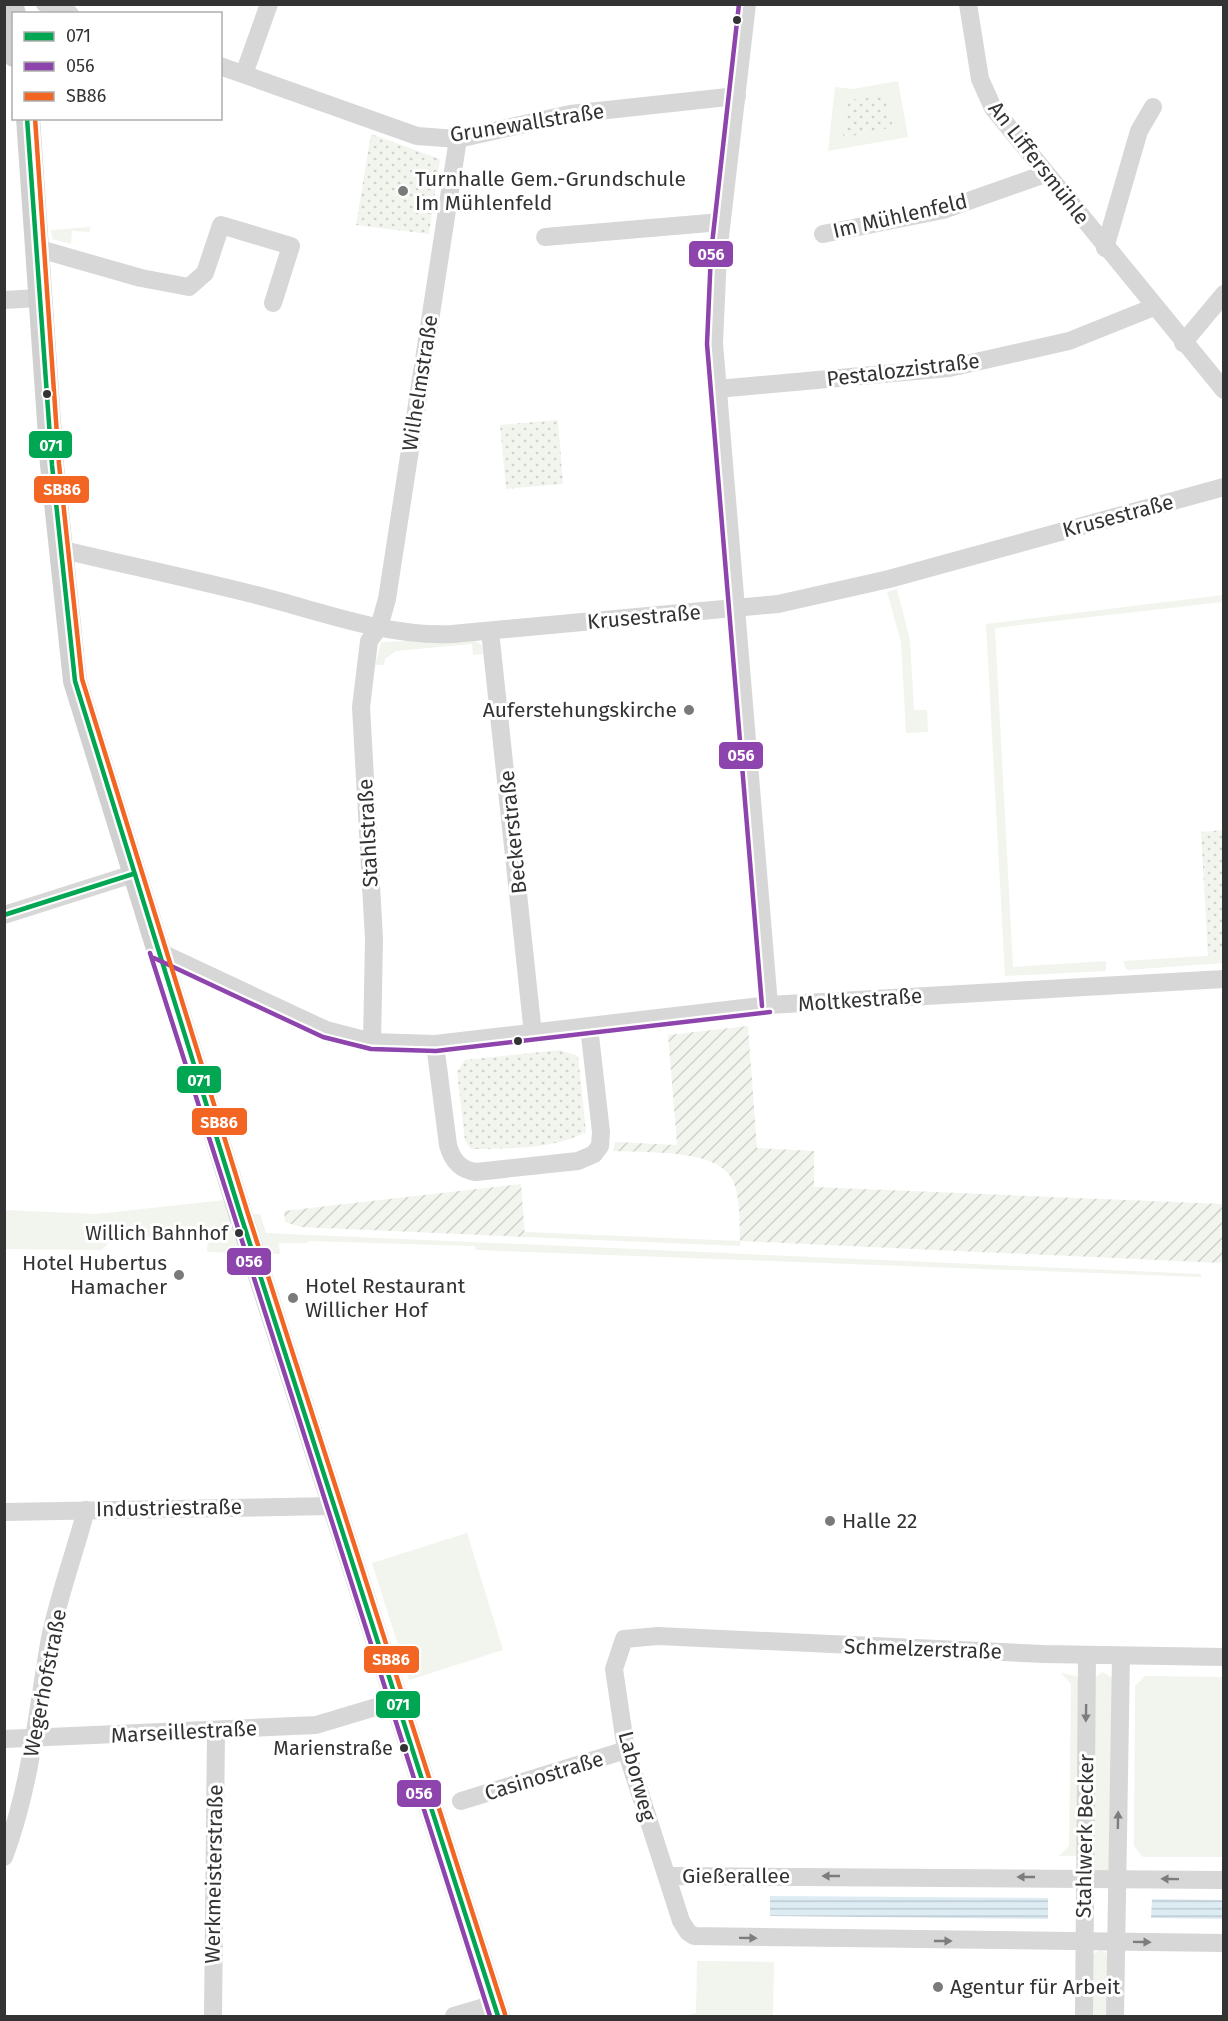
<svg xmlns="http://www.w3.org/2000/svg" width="1228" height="2021" font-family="'Fira Sans',sans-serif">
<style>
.grass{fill:#f1f5ed}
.park{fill:url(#park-dots)}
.garden{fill:url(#garden-furrows)}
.water{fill:url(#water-rules)}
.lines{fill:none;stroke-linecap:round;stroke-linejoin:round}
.street{stroke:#d7d7d7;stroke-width:18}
.secondary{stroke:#d0d0d0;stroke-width:24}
.bus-1-casing{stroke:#fff;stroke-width:9}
.bus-2-casing{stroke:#fff;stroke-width:9}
.bus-3-casing{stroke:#fff;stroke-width:9}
.bus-1{stroke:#00a651;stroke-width:4.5}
.bus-2{stroke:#8e44ad;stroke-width:4.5}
.bus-3{stroke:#f26522;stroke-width:4.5}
.oneway{fill:#7d7d7d}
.bus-dot{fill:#333;stroke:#fff;stroke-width:2}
.poi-dot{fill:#7a7a7a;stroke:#fff;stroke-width:2}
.labels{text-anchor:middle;stroke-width:6;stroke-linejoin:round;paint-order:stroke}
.bus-label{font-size:20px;fill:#333;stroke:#fff;text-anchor:end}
.street-label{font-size:21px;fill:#333;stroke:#fff}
.poi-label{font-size:21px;fill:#333;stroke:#fff;text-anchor:start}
.line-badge{stroke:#fff;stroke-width:2}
.badge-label{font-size:16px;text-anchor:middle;font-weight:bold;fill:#fff}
</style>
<defs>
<pattern id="park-dots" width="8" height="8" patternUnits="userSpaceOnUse" patternTransform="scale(1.5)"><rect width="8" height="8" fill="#f1f5ed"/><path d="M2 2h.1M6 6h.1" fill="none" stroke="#cfd2cc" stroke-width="1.8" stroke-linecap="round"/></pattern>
<pattern id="garden-furrows" width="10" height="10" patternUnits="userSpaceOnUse" patternTransform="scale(1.5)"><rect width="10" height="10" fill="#f1f5ed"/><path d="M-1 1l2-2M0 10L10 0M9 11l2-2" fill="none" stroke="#cfd2cc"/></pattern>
<pattern id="water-rules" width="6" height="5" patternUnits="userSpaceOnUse" patternTransform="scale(1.5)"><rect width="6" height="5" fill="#ddebf3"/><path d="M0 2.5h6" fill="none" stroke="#becad1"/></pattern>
</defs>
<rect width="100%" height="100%" fill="#fff"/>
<g class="grass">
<polygon points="898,81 908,137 828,151 835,87 853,89"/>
<polygon points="91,227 89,232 72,231 71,244 52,239 51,230"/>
<polygon points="897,589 910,640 914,710 927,710 928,732 906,733 901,642 887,592"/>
<polygon points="1223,595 1223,602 995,628 1013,967 1106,961 1106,971 1005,976 986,624"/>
<polygon points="472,639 482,645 483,654 473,655 472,644 396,651 385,659 384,665 375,665 381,642"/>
<polygon points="1223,955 1223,963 1127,970 1123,961"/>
<polygon points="225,1200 244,1253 207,1252 208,1239 115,1236 102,1250 5,1249 5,1210 96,1214"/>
<polygon points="250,1214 260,1214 266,1233 1201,1274 1201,1277 476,1250 475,1246 308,1241 307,1243 279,1243 280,1254 263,1254"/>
<polygon points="525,1232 740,1241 740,1246 525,1237"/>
<polygon points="467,1533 503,1650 409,1680 372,1563"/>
<polygon points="1102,1672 1115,1679 1109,1869 1100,1874 1092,1868 1093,1679"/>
<polygon points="1061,1673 1077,1676 1081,1689 1080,1842 1076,1856 1059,1856 1069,1846 1071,1684"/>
<polygon points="1145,1676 1223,1677 1223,1857 1143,1857 1134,1846 1135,1686"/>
<polygon points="1100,1950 1109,1954 1110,2016 1090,2016 1091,1955"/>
<polygon points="697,1961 774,1962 773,2016 685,2016 696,2013"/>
</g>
<g class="park">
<polygon points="884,96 893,127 843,138 848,100"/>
<polygon points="371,134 440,159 429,234 356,225"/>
<polygon points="558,420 563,484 506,489 500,425"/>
<polygon points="1223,830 1223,955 1208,956 1201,832"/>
<path d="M560 1050 578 1056 586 1132C552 1150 509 1148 471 1149L465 1141 457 1072 465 1060Z"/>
</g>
<g class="garden">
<path d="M748 1026 757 1148 814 1151V1187L1223 1204V1263L740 1241C739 1222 741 1200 733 1181 720 1148 644 1153 613 1151L615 1142 677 1145 668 1035Z"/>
<polygon points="521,1184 525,1237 301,1227 285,1222 284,1211"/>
</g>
<g class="water">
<polygon points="770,1896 1048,1898 1048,1919 770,1916"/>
<polygon points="1152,1899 1223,1900 1223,1919 1151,1918"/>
</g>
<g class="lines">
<g class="street">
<polyline points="45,4 70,14"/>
<polyline points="747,4 718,254 714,343 769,1005"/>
<polyline points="968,4 980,79 993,108 1224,390"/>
<polyline points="220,66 417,136 458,139 570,114 737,96"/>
<polyline points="244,74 269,4"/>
<polyline points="823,234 943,210 1045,174"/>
<polyline points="545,237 721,222"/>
<polyline points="36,248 141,278 189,287 205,273 221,225 291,246 273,303"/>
<polyline points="1105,248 1139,131 1153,107"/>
<polyline points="4,300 39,298"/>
<polyline points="1183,343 1224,294"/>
<polyline points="717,389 949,368 1069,341 1154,307"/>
<path d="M59 549C126 565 193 579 260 596 323 612 387 637 452 634L778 604 889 579 1224 487"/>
<polyline points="490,631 533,1034"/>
<polyline points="4,915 133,874"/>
<polyline points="157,951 326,1030 372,1042 435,1044 769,1005 1224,979"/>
<polyline points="372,1042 374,939 361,707 369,641 379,627 387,599 458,139"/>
<path d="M435 1044 448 1145C452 1160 460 1170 476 1172L578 1161 594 1154 600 1146 601 1132 589 1027"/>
<polyline points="4,1512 334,1506"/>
<polyline points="1224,1657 1043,1654 658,1636 624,1639 614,1669 626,1750 681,1921 688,1932 694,1936 1224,1943"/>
<polyline points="4,1739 316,1725 396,1701"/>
<polyline points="461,1801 626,1750"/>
<path d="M4 1857C31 1786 37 1711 50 1638 59 1595 75 1552 86 1510"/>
<polyline points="667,1876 1224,1880"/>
<polyline points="213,2016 216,1732"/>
<polyline points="454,2016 495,2004"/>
<polyline points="1084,2016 1087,1655"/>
<polyline points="1115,2016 1121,1656"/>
</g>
<g class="secondary">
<polyline points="11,4 14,14"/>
<polyline points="4,27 14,55"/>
<polyline points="28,118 52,465 75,681 241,1216 498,2016"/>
</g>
<defs>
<g id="bus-1">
<polyline points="27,118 52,465 75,681 241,1216 498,2016"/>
<polyline points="4,915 133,874"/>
</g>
<g id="bus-2">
<polyline points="739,4 711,253 707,344 762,1006"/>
<polyline points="150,953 490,2016"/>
<polyline points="154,958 323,1037 371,1049 436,1051 770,1012"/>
</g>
<polyline id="bus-3" points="35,118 59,464 82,679 248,1214 505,2014"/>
</defs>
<use href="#bus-1" class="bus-1-casing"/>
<use href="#bus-2" class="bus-2-casing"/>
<use href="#bus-3" class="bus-3-casing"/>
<use href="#bus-1" class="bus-1"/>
<use href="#bus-2" class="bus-2"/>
<use href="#bus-3" class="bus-3"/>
</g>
<defs><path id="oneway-solid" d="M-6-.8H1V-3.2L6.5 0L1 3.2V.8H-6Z" transform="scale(1.5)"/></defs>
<g class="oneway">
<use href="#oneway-solid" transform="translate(1086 1713) rotate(91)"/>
<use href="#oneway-solid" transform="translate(1118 1820) rotate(-89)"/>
<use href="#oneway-solid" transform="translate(831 1876) rotate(-180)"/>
<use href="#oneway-solid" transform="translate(1026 1877) rotate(-180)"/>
<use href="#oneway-solid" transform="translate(1170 1879) rotate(-179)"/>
<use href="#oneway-solid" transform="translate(748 1938) rotate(1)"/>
<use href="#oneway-solid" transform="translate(943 1941)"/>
<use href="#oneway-solid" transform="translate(1142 1942) rotate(1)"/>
</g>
<g class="bus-dot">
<circle cx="737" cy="20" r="5"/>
<circle cx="47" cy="394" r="5"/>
<circle cx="518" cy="1041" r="5"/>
<circle cx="239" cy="1233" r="5"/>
<circle cx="404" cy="1748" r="5"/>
</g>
<g class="poi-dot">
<circle cx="403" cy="191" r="6"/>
<circle cx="689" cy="710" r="6"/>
<circle cx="179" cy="1275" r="6"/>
<circle cx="293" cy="1298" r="6"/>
<circle cx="830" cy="1521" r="6"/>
<circle cx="938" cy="1987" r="6"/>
</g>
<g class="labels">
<g class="bus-label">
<text x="228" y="1240">Willich Bahnhof</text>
<text x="393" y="1755">Marienstraße</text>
</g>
<g class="street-label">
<text transform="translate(527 123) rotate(-9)" y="7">Grunewallstraße</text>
<text transform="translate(1039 163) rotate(52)" y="7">An Liffersmühle</text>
<text transform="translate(900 216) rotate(-13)" y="7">Im Mühlenfeld</text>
<text transform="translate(903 370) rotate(-7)" y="7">Pestalozzistraße</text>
<text transform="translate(420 383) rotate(-81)" y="7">Wilhelmstraße</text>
<text transform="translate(1118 516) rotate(-15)" y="7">Krusestraße</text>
<text transform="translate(644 617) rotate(-5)" y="7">Krusestraße</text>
<text transform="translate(513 832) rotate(-96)" y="7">Beckerstraße</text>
<text transform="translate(368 833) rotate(-93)" y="7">Stahlstraße</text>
<text transform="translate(860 1000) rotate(-4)" y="7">Moltkestraße</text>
<text transform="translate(169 1508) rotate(-1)" y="7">Industriestraße</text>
<text transform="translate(923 1649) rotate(2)" y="7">Schmelzerstraße</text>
<text transform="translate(45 1683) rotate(-79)" y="7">Wegerhofstraße</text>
<text transform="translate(184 1732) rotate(-3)" y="7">Marseillestraße</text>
<text transform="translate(544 1776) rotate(-17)" y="7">Casinostraße</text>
<text transform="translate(637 1776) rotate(75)" y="7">Laborweg</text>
<text transform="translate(1085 1836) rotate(-89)" y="7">Stahlwerk Becker</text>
<text transform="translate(214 1874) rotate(-89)" y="7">Werkmeisterstraße</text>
<text x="736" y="1883">Gießerallee</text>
</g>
<g class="poi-label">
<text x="415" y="186">Turnhalle Gem.-Grundschule<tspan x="415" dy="24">Im Mühlenfeld</tspan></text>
<text x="677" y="717" text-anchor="end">Auferstehungskirche</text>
<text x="167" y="1270" text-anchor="end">Hotel Hubertus<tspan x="167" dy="24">Hamacher</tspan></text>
<text x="305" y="1293">Hotel Restaurant<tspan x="305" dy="24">Willicher Hof</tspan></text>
<text x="842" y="1528">Halle 22</text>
<text x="950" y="1994">Agentur für Arbeit</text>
</g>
</g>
<g class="line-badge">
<rect x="688" y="240" width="46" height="28" rx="6" fill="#8e44ad"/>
<rect x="28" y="430" width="45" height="29" rx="6" fill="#00a651"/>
<rect x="33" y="475" width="57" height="29" rx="6" fill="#f26522"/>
<rect x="718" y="741" width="46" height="29" rx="6" fill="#8e44ad"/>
<rect x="176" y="1065" width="46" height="29" rx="6" fill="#00a651"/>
<rect x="191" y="1107" width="57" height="29" rx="6" fill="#f26522"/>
<rect x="226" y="1247" width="46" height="29" rx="6" fill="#8e44ad"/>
<rect x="363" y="1645" width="57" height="29" rx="6" fill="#f26522"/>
<rect x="375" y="1690" width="46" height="29" rx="6" fill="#00a651"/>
<rect x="396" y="1779" width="46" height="29" rx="6" fill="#8e44ad"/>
</g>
<g class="badge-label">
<text x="711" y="260">056</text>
<text x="51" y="451">071</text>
<text x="62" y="495">SB86</text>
<text x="741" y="761">056</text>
<text x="199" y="1086">071</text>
<text x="219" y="1128">SB86</text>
<text x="249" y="1267">056</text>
<text x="391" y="1665">SB86</text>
<text x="398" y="1710">071</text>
<text x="419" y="1799">056</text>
</g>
<rect width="1228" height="2021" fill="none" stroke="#333333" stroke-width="12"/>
<rect x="12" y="12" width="210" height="108" fill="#ffffff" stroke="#adadad" stroke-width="1.5"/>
<rect x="24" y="32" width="30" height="9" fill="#00a651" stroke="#adadad" stroke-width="1.5"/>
<text x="66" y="42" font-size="18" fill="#333333">071</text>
<rect x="24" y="62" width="30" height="9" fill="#8e44ad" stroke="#adadad" stroke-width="1.5"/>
<text x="66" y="72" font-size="18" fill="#333333">056</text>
<rect x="24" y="92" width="30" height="9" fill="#f26522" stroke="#adadad" stroke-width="1.5"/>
<text x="66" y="102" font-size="18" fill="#333333">SB86</text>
</svg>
